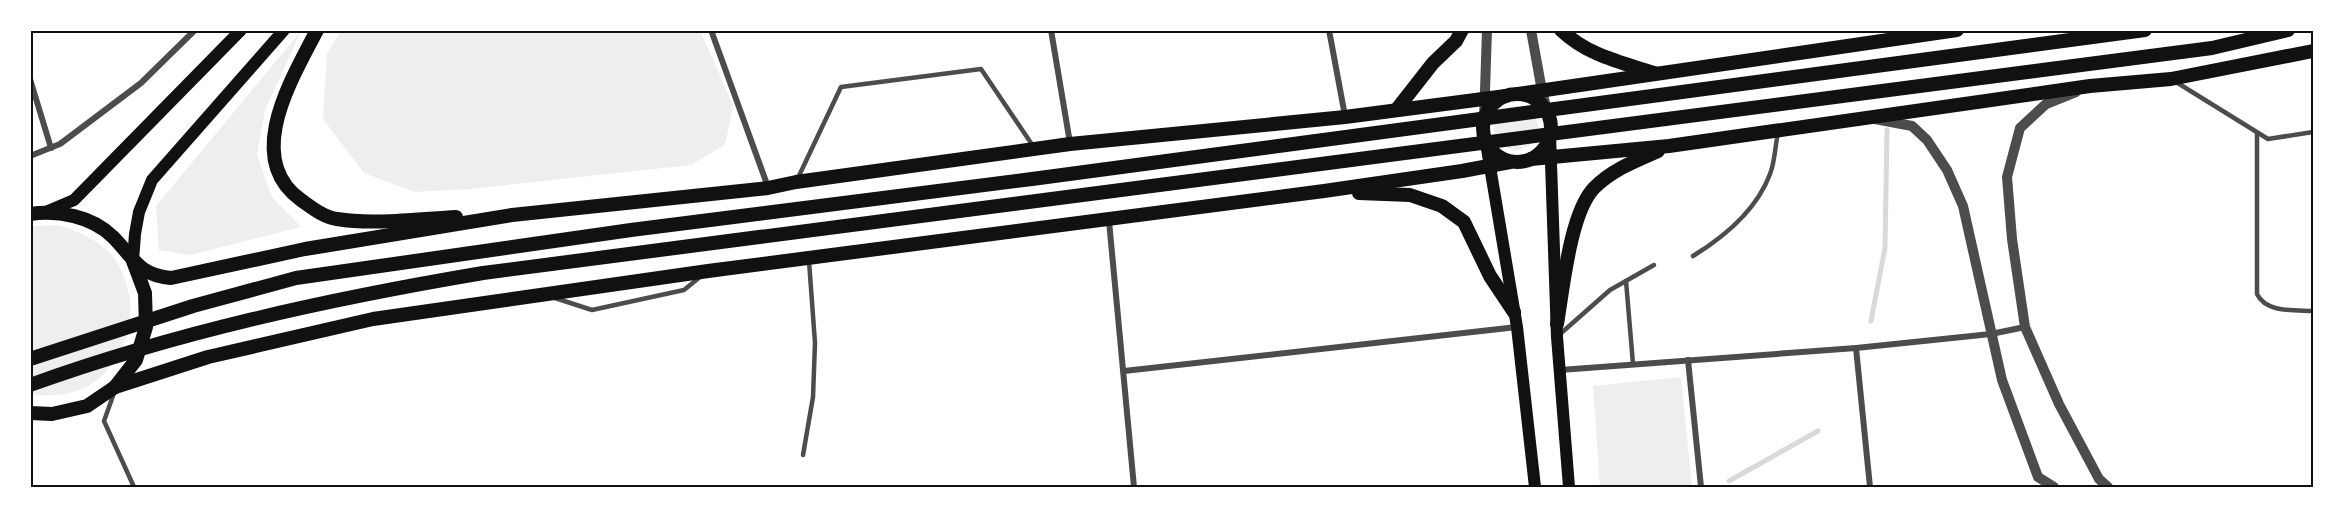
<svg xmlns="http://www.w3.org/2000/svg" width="2343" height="517" font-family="'Zilla Slab',serif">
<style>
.green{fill:#eee}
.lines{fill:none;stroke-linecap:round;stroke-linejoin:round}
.stream{stroke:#d9d9d9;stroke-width:5}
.service{stroke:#4c4c4c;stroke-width:4.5}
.minor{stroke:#4c4c4c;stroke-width:6}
.tertiary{stroke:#4c4c4c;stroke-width:10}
.secondary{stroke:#111;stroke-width:12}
.trunk{stroke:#111;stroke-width:14}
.neatline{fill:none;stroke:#111;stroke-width:2}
</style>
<rect width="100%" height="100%" fill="#fff"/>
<g class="green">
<polygon points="341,30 700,30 733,105 725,145 691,165 470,189 414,192 364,173 323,119 327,54"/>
<polygon points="301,31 265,110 257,155 272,197 301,227 190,255 159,250 156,206"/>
<circle cx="1516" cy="128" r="22"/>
<path d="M58 225C76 231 92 237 107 250 118 260 124 276 128 290 138 330 116 378 76 391 60 396 46 396 30 394V226Z"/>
<polygon points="1681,377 1692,487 1600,487 1593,386"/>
</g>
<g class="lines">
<g class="stream">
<polyline points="1871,321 1885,248 1887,130"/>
<polyline points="1729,481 1818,431"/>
</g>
<g class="service">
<polyline points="2176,82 2268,139 2313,132"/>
<path d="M2257 133V294C2266 313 2294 310 2313 311"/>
<polyline points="797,180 841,87 981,69 1033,146"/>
<path d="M1693 256C1724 237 1757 209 1770 174 1775 162 1775 146 1778 133"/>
<polyline points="1626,281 1633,364"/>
<polyline points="555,298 592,310 684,290 700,277"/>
<polyline points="1559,335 1610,290 1654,265"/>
<polyline points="114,393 104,421 134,487"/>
<polyline points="803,455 813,397 815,343 809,261"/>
</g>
<g class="minor">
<polyline points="711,30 768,187"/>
<polyline points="1051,30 1070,143"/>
<polyline points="1329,30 1345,116"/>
<polyline points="30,79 51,148"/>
<polyline points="30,156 60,144 141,83 195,30"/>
<polyline points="1109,221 1134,487"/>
<polyline points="1856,348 1870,487"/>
<polyline points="1688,360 1701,487"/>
<polyline points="1560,370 1856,348 1991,334 2025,327"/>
<polyline points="1124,371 1517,327"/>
</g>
<g class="tertiary">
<polyline points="1531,30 1542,91 1550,123"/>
<polyline points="2076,92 2046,104 2020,128 2007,177 2012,239 2025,327 2059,404 2099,479 2108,487"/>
<polyline points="1875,119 1912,126 1927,140 1947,170 1963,206 2002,380 2038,477 2054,487"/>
<polyline points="1484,121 1487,30"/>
</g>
<g class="secondary">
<polyline points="1550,134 1557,337 1569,487"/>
<polyline points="1486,143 1517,327 1535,487"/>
<polyline points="48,211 74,200 241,30"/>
<polyline points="133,261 135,234 139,212 152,180 284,30"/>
</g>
<g class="trunk">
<path d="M317 30C293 77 242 158 301 200 311 207 323 217 337 219 372 225 419 219 456 217"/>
<path d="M1561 30C1587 55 1620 62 1654 73"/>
<polyline points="1518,94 1957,30"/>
<circle cx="1517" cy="128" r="34"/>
<polyline points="1397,109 1433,63 1456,41 1462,30"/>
<polyline points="1531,159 1669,146 2090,86 2171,79 2313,51"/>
<polyline points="1359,193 1410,195 1442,206 1464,222 1490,276 1514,312"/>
<path d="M30 214C58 210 92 216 113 237 133 257 138 275 171 278L305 249 512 215 768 188 796 182 1070 144 1345 117 1506 96"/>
<path d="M1557 324C1563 289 1570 213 1594 188 1612 170 1635 161 1658 151"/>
<polyline points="30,359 193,306 296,278 631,230 1032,179 2145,30"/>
<path d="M30 385C177 332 329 299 483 273L2212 48 2288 30"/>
<polyline points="115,387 208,357 373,319 708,271 1324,191 1462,171 1510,162"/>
<polyline points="30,413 52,414 87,406 115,387 136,360 146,327 145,293 133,261"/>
</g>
</g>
<rect width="2343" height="517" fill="none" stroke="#ffffff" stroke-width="63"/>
<rect x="32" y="32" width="2280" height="454" class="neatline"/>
</svg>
